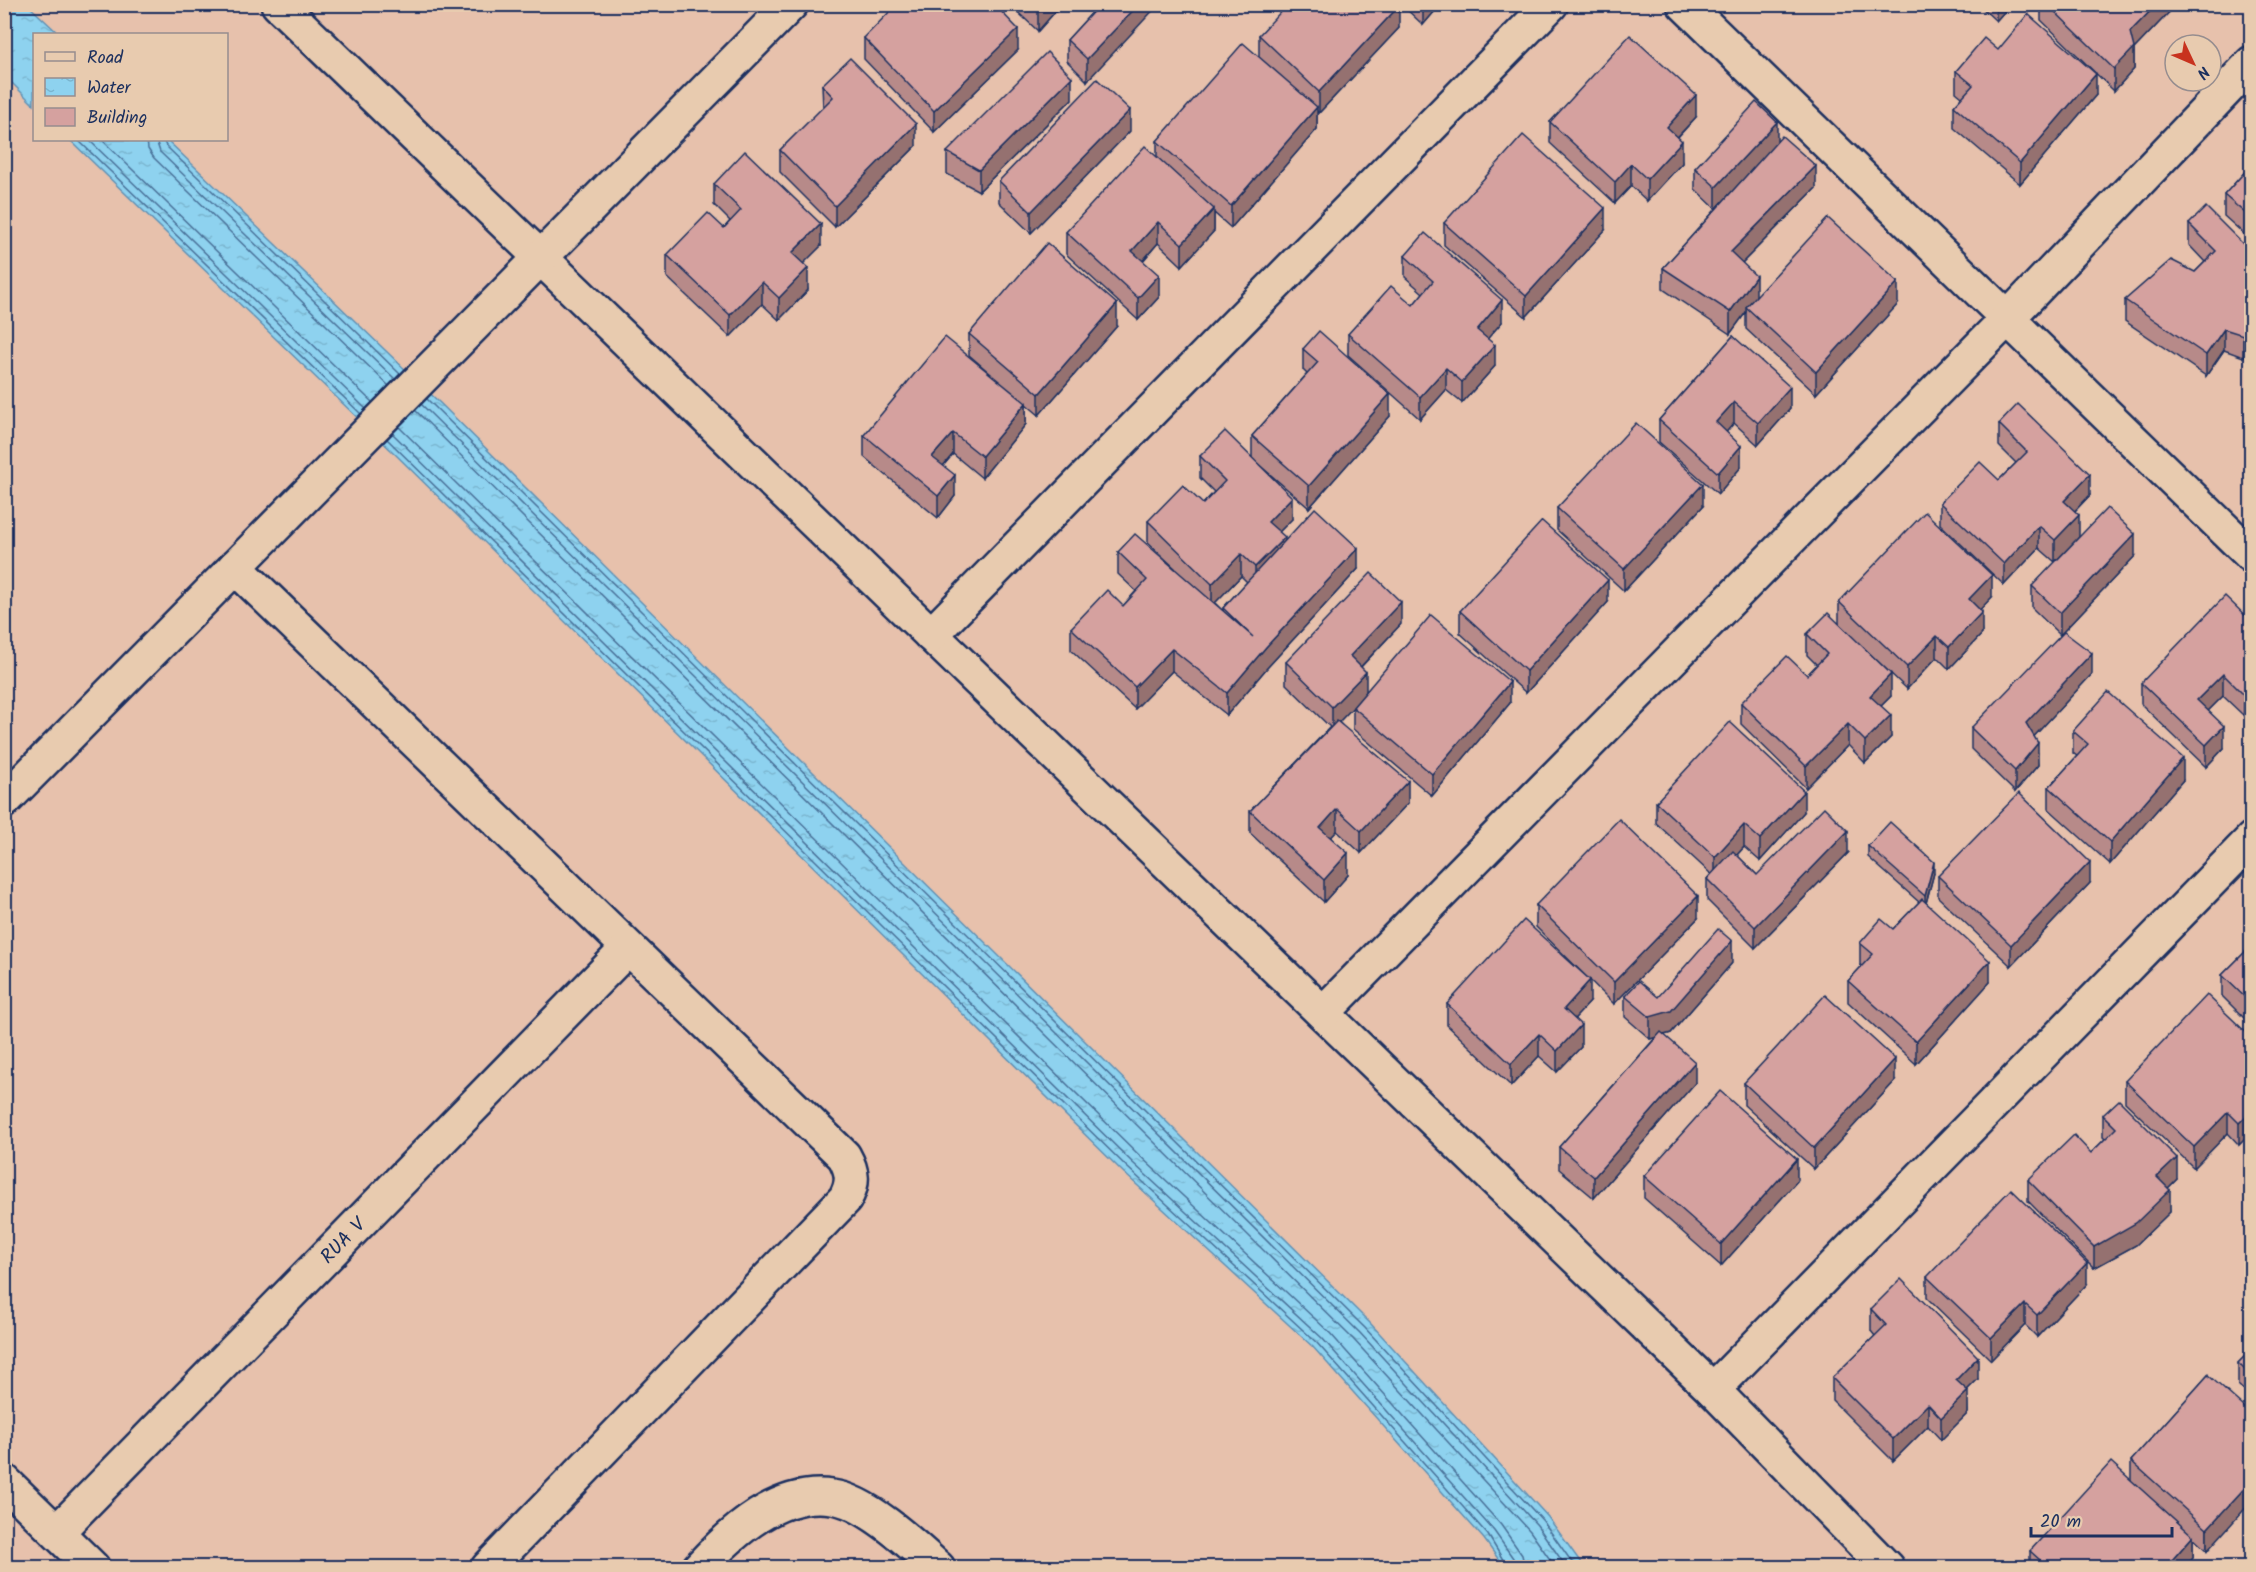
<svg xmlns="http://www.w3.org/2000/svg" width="2256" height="1572" font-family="Kalam,sans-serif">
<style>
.water{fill:url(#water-ripples);stroke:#6091b5;stroke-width:1.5}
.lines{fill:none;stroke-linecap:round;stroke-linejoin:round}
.shore{stroke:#497098;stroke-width:1.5}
.minor-casing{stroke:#1b2f5e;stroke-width:38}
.minor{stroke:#e8cbaf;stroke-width:33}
.wall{fill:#b78a89;stroke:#1b2f5e;stroke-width:1.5;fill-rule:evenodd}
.shaded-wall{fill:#95716f;stroke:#1b2f5e;stroke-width:1.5}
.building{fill:#d5a19f;stroke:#1b2f5e;stroke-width:1.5}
.labels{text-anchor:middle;stroke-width:5;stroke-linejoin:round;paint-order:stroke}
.street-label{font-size:20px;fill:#1b2f5e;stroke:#e8cbaf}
</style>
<defs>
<pattern id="water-ripples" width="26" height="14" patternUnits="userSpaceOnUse" patternTransform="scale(1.5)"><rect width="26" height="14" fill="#8ed2ef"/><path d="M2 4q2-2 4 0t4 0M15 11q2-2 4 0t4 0" fill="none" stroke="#7ab5cf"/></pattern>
</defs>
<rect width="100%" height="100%" fill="#e7c1ac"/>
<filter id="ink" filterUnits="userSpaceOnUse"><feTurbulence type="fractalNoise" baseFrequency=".0167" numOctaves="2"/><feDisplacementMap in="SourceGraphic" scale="12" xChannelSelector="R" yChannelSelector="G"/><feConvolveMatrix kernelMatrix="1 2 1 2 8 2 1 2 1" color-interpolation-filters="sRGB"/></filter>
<g filter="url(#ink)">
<g class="water">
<polygon points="4,5 28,5 59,34 34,34 34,105 5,76"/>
<polygon points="70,140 167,140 440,403 1370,1323 1548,1517 1584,1567 1504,1567 1484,1539 1313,1347 1124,1173 393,452"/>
</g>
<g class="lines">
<g class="shore">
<polyline points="78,140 361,414"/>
<polyline points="89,140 366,409"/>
<polyline points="102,140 372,402"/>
<polyline points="147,140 148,149 154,158 389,386"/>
<polyline points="156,140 160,152 395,379"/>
<polyline points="163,140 166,146 400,374"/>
<polyline points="427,399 1365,1328 1543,1521 1576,1568"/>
<polyline points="421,404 1360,1333 1537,1525 1567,1568"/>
<polyline points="415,410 1353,1339 1530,1531 1556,1568"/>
<polyline points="399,427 1140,1156 1329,1332 1501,1525 1522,1555 1525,1568"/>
<polyline points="392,433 1133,1163 1322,1338 1494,1531 1513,1558 1516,1568"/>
<polyline points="387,439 1128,1168 1317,1343 1488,1535 1508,1568"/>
</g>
<defs>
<g id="minor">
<polyline points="278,4 1713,1390 1887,1568"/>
<polyline points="1684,4 2252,556"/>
<path d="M235 567 844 1156C853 1172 854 1183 845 1199L488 1568"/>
<polyline points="931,635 1551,4"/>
<polyline points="4,801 791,4"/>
<polyline points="1323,1013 2007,319 2252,63"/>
<polyline points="1713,1390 2252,839"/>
<polyline points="4,1481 93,1568"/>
<path id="s1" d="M57 1532 628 948"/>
<path d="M699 1568C732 1532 779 1489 832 1497 866 1501 913 1545 938 1568"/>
</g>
</defs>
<use href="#minor" class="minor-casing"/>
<use href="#minor" class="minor"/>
</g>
<g class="wall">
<polygon points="1009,4 1062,4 1038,31"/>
<polygon points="1100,4 1087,81 1067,61 1067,40"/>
<polygon points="1401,4 1441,4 1423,25"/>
<polygon points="1978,4 2011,4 1996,21"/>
<polygon points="2041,4 2177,4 2134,49 2134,69 2114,91 2041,20"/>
<polygon points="1399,28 1319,113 1317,111 1317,129 1231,228 1214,213 1214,231 1182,266 1158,243 1143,261 1159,297 1138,320 1066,254 1066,232 1157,157 1157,141 1259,56 1259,35"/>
<polygon points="864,38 1018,50 934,132 864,59"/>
<polygon points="1998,50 2096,95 2020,184 1954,128 1954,106 1962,97 1956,92 1956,71"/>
<polygon points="822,85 916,146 835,227 780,172 780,150 823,108"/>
<polygon points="1072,99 979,191 947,174 947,152"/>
<polygon points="1696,117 1678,137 1682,163 1647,201 1631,186 1615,203 1550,143 1550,122"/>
<polygon points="1130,131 1031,233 999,202 999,181"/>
<polygon points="1777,141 1816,188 1742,263 1756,296 1898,304 1816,394 1746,329 1746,312 1730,334 1663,289 1663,268 1716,209 1695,189 1695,168"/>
<polygon points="2252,164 2252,241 2224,216 2224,195"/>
<polygon points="714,184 821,246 803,263 808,290 779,320 762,304 730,337 667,277 667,255 724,228 730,221 714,205"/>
<polygon points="1444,223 1605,230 1526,317 1444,245"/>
<polygon points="2189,224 2252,253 2252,349 2243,357 2224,350 2206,376 2125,321 2125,300 2195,272 2205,262 2189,245"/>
<polygon points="1405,256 1502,322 1487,339 1495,366 1462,403 1446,390 1420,419 1348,355 1348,334 1413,305 1423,293 1405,277"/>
<polygon points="1117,326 1039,415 1026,404 1026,424 982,478 953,454 943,466 955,496 938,518 864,457 864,435 991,374 969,355 969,334"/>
<polygon points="1733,336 1790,409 1758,445 1734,423 1726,432 1741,467 1718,494 1659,442 1659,420"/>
<path d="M1303 349 1390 416 1309 508 1257 463 1292 519 1279 532 1285 541 1358 569 1266 669 1227 715 1172 671 1135 709 1071 650V628L1123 606 1136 591 1118 574V552L1176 569 1148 543V521L1203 504 1214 492 1200 478V456L1252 457V436L1307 374 1303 370ZM1241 576 1247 582 1223 608V611L1215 603Z"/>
<polygon points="1999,424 2090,495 2075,511 2055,562 2039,548 2004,585 1940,524 1940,503 1999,480 2016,463 1999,446"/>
<polygon points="1703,506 1624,591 1557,530 1557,508"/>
<polygon points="2135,556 2060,635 2032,608 2032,586"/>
<polygon points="1992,597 1979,610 1982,634 1949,669 1937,657 1907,689 1865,649 1891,696 1881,706 1891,737 1865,763 1848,745 1806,788 1741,724 1741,703 1807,675 1817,665 1807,655 1807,634 1839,623 1839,602"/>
<polygon points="1608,602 1526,693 1460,633 1460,611"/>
<polygon points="2252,622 2244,716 2223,696 2208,711 2224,748 2206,767 2141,704 2141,683"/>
<polygon points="1401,624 1361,667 1366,692 1510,703 1432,796 1353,729 1353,707 1339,722 1408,803 1361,853 1337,831 1331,837 1348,875 1324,902 1250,833 1250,811 1330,727 1286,684 1286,662"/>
<polygon points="2092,674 2034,736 2038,765 2015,792 1971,749 1971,728"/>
<polygon points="2073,731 2183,780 2110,864 2049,809 2049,787 2077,756 2073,753"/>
<polygon points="1656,802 1804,812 1760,861 1744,847 1737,855 1757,875 1848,853 1755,948 1707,900 1707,879 1711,874 1656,823"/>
<polygon points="1868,846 1934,873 1926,903 1990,982 1916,1064 1848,1002 1848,981 1862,966 1860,965 1860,943 1893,929 1919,902 1868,857"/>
<polygon points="1938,876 2090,883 2011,966 1938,897"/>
<polygon points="1536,905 1698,918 1614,1004 1536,927"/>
<polygon points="2252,945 2252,1026 2222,996 2222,975"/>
<polygon points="1732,963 1671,1033 1664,1035 1695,1083 1594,1198 1559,1169 1559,1147 1656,1037 1650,1039 1625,1017 1625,996 1658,997"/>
<polygon points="1590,1002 1574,1019 1581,1047 1557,1072 1539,1056 1511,1086 1447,1025 1447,1004"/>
<polygon points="2252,1038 2252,1132 2239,1145 2228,1133 2194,1168 2125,1102 2125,1081"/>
<polygon points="1895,1081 1814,1169 1744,1105 1744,1083"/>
<polygon points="2103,1115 2177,1179 2168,1188 2170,1212 2136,1245 2094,1268 2028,1201 2028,1180 2091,1153 2105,1139 2103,1137"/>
<polygon points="1644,1176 1797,1181 1721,1266 1644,1198"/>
<polygon points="1927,1277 2087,1284 2037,1337 2025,1325 1991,1360 1927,1298"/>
<polygon points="1871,1309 1978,1379 1967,1390 1968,1413 1941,1440 1928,1426 1893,1461 1832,1400 1832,1378 1875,1336 1871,1331"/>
<polygon points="2252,1349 2252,1398 2238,1385 2238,1363"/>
<polygon points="2208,1375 2207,1551 2193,1538 2193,1558 2184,1568 2030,1568 2030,1551 2131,1481 2131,1461"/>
</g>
<g class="shaded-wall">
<polygon points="1042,4 1062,4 1038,31 1038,9"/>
<polygon points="1139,4 1159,4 1087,81 1087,59"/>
<polygon points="1423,4 1441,4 1423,25"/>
<polygon points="1996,4 2011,4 1996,21"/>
<polygon points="2157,4 2177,4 2134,49 2134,69 2114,91 2114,69 2130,32"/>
<polygon points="1399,6 1399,28 1319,113 1319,92"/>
<polygon points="1018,29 1018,50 934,132 934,111"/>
<polygon points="2096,74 2096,95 2020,184 2020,163"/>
<polygon points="1072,77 1072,99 979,191 979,170"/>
<polygon points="1696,95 1696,117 1667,148 1667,127"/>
<polygon points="1317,107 1317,129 1231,228 1231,206"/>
<polygon points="1130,110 1130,131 1031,233 1031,212"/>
<polygon points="1777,122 1777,143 1716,209 1716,187"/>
<polygon points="916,124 916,146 835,227 835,206"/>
<polygon points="1682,141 1682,163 1647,201 1647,179"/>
<polygon points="1631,164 1631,186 1615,203 1615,182"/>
<polygon points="1816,166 1816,188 1731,274 1731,252"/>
<polygon points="1605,208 1605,230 1526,317 1526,296"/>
<polygon points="1214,209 1214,231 1182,266 1182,244"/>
<polygon points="1158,222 1158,243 1132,273 1132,251"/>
<polygon points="821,224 821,246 792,275 792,253"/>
<polygon points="808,268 808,290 779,320 779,298"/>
<polygon points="1159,275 1159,297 1138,320 1138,298"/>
<polygon points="1756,276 1756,298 1746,307 1746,312 1730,334 1730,312"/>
<polygon points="762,282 762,304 730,337 730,315"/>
<polygon points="1898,282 1898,304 1816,394 1816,372"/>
<polygon points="1502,300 1502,322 1477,351 1477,330"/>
<polygon points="1117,304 1117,326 1039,415 1039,394"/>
<polygon points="2252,327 2252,349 2243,357 2243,335"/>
<polygon points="2224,329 2224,350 2206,376 2206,355"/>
<polygon points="1495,345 1495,366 1462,403 1462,382"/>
<polygon points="1446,368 1446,390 1420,419 1420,397"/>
<polygon points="1790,387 1790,409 1758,445 1758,423"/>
<polygon points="1390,394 1390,416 1309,508 1309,486"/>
<polygon points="1734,402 1734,423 1716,444 1716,422"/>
<polygon points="1026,403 1026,424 982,478 982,456"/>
<polygon points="953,433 953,454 932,479 932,457"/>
<polygon points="1741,446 1741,467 1718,494 1718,473"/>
<polygon points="2090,474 2090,495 2064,522 2064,501"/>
<polygon points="955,475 955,496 938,518 938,496"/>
<polygon points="1703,484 1703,506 1624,591 1624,569"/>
<polygon points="1292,497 1292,519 1268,543 1268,522"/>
<polygon points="2079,515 2079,537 2055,562 2055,540"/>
<polygon points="2039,526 2039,548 2004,585 2004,564"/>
<polygon points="2135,534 2135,556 2060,635 2060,613"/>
<polygon points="1285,537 1285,559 1255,589 1255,567"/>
<polygon points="1358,548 1358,569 1266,669 1227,715 1227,693 1266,647"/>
<polygon points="1241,554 1241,576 1212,606 1212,584"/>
<polygon points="1992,575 1992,597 1969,621 1969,599"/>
<polygon points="1608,580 1608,602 1526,693 1526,671"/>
<polygon points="1401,602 1401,624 1350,678 1350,656"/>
<polygon points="1982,612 1982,634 1949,669 1949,647"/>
<polygon points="1937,636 1937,657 1907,689 1907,667"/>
<polygon points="1172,649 1172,671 1135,709 1135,687"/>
<polygon points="2092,653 2092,674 2026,745 2026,723"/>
<polygon points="1366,672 1366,694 1332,729 1332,707"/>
<polygon points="1891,674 1891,696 1870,717 1870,696"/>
<polygon points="2223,674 2223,696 2197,722 2197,700"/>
<polygon points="1510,682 1510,703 1432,796 1432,774"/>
<polygon points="2252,687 2252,708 2244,716 2244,695"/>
<polygon points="1891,715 1891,737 1865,763 1865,741"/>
<polygon points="1848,724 1848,745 1806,788 1806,766"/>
<polygon points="2224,726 2224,748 2206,767 2206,745"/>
<polygon points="2038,743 2038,765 2015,792 2015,771"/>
<polygon points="2183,758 2183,780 2110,864 2110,842"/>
<polygon points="1408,781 1408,803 1361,853 1361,831"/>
<polygon points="1804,791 1804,812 1760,861 1760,839"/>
<polygon points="1337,809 1337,831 1320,849 1320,828"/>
<polygon points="1744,825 1744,847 1715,879 1715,857"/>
<polygon points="1848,831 1848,853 1755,948 1755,927"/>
<polygon points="1348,853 1348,875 1324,902 1324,880"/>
<polygon points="1934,862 1934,873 1925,907 1925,896"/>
<polygon points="2090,862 2090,883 2011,966 2011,945"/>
<polygon points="1698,896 1698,918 1614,1004 1614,982"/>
<polygon points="1732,941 1732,963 1671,1033 1650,1039 1650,1017"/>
<polygon points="1990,961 1990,982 1916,1064 1916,1042"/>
<polygon points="1590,980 1590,1002 1564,1030 1564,1009"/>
<polygon points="1581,1025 1581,1047 1557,1072 1557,1051"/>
<polygon points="1539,1034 1539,1056 1511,1086 1511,1064"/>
<polygon points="1895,1059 1895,1081 1814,1169 1814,1148"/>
<polygon points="1695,1062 1695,1083 1594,1198 1594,1177"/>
<polygon points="2252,1110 2252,1132 2239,1145 2239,1123"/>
<polygon points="2228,1112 2228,1133 2194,1168 2194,1147"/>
<polygon points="2177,1158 2177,1179 2157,1199 2157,1177"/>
<polygon points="1797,1159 1797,1181 1721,1266 1721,1244"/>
<polygon points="2170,1190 2170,1212 2136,1245 2094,1268 2094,1247"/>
<polygon points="2087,1263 2087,1284 2037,1337 2037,1315"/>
<polygon points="2025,1304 2025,1325 1991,1360 1991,1338"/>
<polygon points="1978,1357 1978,1379 1956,1401 1956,1380"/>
<polygon points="1968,1391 1968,1413 1941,1440 1941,1418"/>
<polygon points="1928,1404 1928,1426 1893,1461 1893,1439"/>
<polygon points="2252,1480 2252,1501 2207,1551 2207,1529"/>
<polygon points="2193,1536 2193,1558 2184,1568 2165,1568"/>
</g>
<g class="building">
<polygon points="897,4 994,4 1018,29 934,111 864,38"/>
<polygon points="1032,4 1042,4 1038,9"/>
<polygon points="1100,4 1139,4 1087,59 1067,40"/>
<polygon points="1288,4 1397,4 1399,6 1319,92 1259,35"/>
<polygon points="2047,4 2157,4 2130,32 2134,48 2114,69"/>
<polygon points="2028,14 2096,74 2020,163 1954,106 1973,85 1956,71 1984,38 1998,50"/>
<polygon points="1630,35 1696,95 1667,127 1682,141 1647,179 1631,164 1615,182 1550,122"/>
<polygon points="1243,43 1317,107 1231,206 1157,141"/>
<polygon points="1047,52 1072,77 979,170 947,152"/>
<polygon points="850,58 916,124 835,206 780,150 833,97 822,85"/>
<polygon points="1097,79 1130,110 1031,212 999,181"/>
<polygon points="1756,102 1777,122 1716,187 1695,168"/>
<polygon points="1523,135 1605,208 1526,296 1444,223"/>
<polygon points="1782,136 1816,166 1731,252 1756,276 1730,312 1663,268"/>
<polygon points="1145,146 1214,209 1182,244 1158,222 1132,251 1159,275 1138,298 1066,232"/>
<polygon points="745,151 821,224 792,253 808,268 779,298 762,282 730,315 667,255 708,213 724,228 741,210 714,184"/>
<polygon points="2252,164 2252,219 2224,195"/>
<polygon points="2206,207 2252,253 2252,327 2243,335 2224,329 2206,355 2125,300 2171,260 2195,272 2216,251 2189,224"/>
<polygon points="1828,218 1898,282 1816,372 1746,307"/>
<polygon points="1425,233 1502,300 1477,330 1495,345 1462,382 1446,368 1420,397 1348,334 1391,286 1413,305 1433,281 1405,256"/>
<polygon points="1047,243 1117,304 1039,394 969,334"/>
<polygon points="1319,331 1390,394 1309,486 1252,436 1318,362 1303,349"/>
<polygon points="1733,336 1790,387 1758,423 1734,402 1716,422 1741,446 1718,473 1659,420"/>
<polygon points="945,337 1026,403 982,456 953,433 932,457 955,475 938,496 864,435"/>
<polygon points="2018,404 2090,474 2064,501 2079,515 2055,540 2039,526 2004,564 1940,503 1980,462 1999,480 2027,452 1999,424"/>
<polygon points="1636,423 1703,484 1624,569 1557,508"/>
<polygon points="1225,431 1292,497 1268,522 1285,537 1255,567 1241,554 1212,584 1148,521 1183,485 1203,504 1225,481 1200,456"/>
<polygon points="1315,508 1358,548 1266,647 1227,693 1172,649 1135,687 1071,628 1107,590 1123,606 1147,580 1118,552 1135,534 1253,637 1223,608"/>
<polygon points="2107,508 2135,534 2060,613 2032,586"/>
<polygon points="1925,512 1992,575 1969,599 1982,612 1949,647 1937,636 1907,667 1839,602"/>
<polygon points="1542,521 1608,580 1526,671 1460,611"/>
<polygon points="1371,573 1401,602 1350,656 1366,672 1332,707 1286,662"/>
<polygon points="2225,596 2252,622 2252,687 2244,695 2223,674 2197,700 2224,726 2206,745 2141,683"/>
<polygon points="1828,613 1891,674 1870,696 1891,715 1865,741 1848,724 1806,766 1741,703 1787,656 1807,675 1827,654 1807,634"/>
<polygon points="1431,615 1510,682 1432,774 1353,707"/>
<polygon points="2064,632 2092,653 2026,723 2038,743 2015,771 1971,728"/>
<polygon points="2108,692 2183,758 2110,842 2049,787 2088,744 2073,731"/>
<polygon points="1337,721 1408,781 1361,831 1337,809 1320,828 1348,853 1324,880 1250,811"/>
<polygon points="1730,722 1804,791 1760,839 1744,825 1715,857 1656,802"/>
<polygon points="2019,793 2090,862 2011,945 1938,876"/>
<polygon points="1824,807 1848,831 1755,927 1707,879 1733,851 1757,875"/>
<polygon points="1619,819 1698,896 1614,982 1536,905"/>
<polygon points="1890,822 1934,862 1925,896 1868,846"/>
<polygon points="1922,899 1990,961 1916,1042 1848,981 1873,954 1860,943 1881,919 1893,929"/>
<polygon points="1524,920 1590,980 1564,1009 1581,1025 1557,1051 1539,1034 1511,1064 1447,1004"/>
<polygon points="1718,929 1732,941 1671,1011 1650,1017 1625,996 1639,981 1658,997"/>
<polygon points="2252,945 2252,1004 2222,975"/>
<polygon points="1825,995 1895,1059 1814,1148 1744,1083"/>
<polygon points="2207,995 2252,1038 2252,1110 2239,1123 2228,1112 2194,1147 2125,1081"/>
<polygon points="1661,1032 1695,1062 1594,1177 1559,1147"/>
<polygon points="1720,1091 1797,1159 1721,1244 1644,1176"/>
<polygon points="2119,1100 2177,1158 2157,1177 2170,1190 2136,1223 2094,1247 2028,1180 2074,1135 2091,1153 2116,1128 2103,1115"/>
<polygon points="2011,1189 2087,1263 2037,1315 2025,1304 1991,1338 1927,1277"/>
<polygon points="1901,1279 1978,1357 1956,1380 1968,1391 1941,1418 1928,1404 1893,1439 1832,1378 1886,1325 1871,1309"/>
<polygon points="2252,1349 2252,1377 2238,1363"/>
<polygon points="2208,1375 2252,1414 2252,1480 2207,1529 2131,1461"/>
<polygon points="2111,1462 2193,1536 2165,1568 2049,1568 2030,1551"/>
</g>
</g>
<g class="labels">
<g class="street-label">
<text dy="7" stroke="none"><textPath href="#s1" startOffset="408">RUA V</textPath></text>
</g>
</g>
<rect width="2256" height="1572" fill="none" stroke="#e8cbaf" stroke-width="24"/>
<rect x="12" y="12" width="2232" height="1548" fill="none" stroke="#1b2f5e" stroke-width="2" filter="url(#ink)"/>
<rect x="33" y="33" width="195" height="108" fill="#e8cbaf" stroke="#968d8f" stroke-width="1.5"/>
<rect x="45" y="52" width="30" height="9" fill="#e8cbaf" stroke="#968d8f" stroke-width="1.5"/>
<text x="87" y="63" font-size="18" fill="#1b2f5e">Road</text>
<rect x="45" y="78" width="30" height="18" fill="url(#water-ripples)" stroke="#968d8f" stroke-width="1.5"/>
<text x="87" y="93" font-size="18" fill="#1b2f5e">Water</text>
<rect x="45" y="108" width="30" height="18" fill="#d5a19f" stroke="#968d8f" stroke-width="1.5"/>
<text x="87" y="123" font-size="18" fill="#1b2f5e">Building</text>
<g transform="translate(2193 63) rotate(134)"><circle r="28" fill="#e8cbaf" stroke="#968d8f" stroke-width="1.5"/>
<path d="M0-4.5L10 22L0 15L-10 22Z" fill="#c8321e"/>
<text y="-9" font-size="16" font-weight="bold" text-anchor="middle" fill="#1b2f5e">N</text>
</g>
<path d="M2031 1527v9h141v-9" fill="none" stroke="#1b2f5e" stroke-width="3"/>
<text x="2040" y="1527" font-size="18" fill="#1b2f5e" stroke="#e8cbaf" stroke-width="4.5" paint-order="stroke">20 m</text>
</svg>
